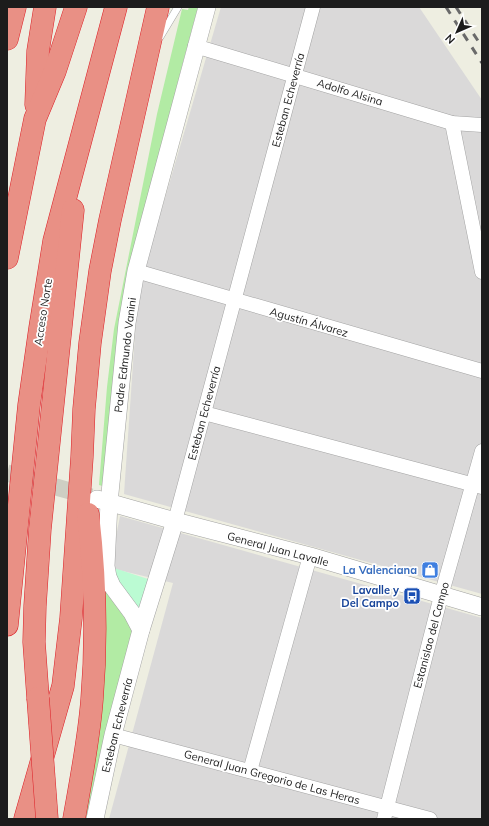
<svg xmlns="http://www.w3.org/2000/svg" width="489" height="826" font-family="Mulish,sans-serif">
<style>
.residential{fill:#dad9d9}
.grass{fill:#b2eba4}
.park{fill:#bbfbd3}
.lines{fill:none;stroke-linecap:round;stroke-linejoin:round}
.tertiary-tunnel{stroke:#cecec3;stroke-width:17;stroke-dasharray:17 8;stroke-linecap:butt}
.service-casing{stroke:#a3a3a3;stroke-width:8}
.minor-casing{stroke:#a3a3a3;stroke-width:15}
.tertiary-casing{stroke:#a3a3a3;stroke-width:18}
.motorway-casing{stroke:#dd1e26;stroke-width:23}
.service{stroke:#fff;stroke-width:7}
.minor{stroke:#fff;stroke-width:14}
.tertiary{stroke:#fff;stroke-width:17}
.motorway{stroke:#e99085;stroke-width:22}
.rail{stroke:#6a6a6a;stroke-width:3;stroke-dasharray:8 8;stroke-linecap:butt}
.motorway-bridge-casing{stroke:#dd1e26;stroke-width:23;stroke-linecap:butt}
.motorway-bridge{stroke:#e99085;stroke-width:22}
.labels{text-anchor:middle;stroke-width:3.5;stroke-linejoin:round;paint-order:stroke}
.street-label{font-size:11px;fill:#1c1c1c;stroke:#fff}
.shop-label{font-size:11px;font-weight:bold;fill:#366cbe;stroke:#fff;text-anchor:end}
.transit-label{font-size:11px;font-weight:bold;fill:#164399;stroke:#fff;text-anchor:end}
</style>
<rect width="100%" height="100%" fill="#eeeee1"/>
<g class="residential">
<polygon points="221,7 419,7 482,100 482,594 124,494 136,320 145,266"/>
<polygon points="120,516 482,618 482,819 109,819 173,583 110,568"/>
</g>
<g class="grass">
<polygon points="189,7 198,7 182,66 141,229 106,487 99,485 107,387 114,329 157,114 182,9 188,10"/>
<polygon points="99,514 106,517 103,565 136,626 88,819 85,819"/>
</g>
<polygon class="park" points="114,568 151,580 141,613 118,587"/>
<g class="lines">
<polyline class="tertiary-tunnel" points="7,473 91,497"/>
<defs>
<polyline id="service" points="160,37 178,7"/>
<g id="minor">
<polyline points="195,46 452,123 482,125"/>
<polyline points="452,123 482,272"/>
<polyline points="136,271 482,371"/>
<polyline points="204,413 482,487"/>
<polyline points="175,521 313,7"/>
<polyline points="113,735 430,819"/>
<polyline points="250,771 310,556"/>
<polyline points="384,819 441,596 482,451"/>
</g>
<g id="tertiary">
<polyline points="97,499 175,521 310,556 482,607"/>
<polyline points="141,630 132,613 112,586 108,577 106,566 109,503 127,323 136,271 207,7"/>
<polyline points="95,819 113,735 141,630 175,521"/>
</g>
<g id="motorway">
<polyline points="7,39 15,7"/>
<polyline points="36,105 38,51 45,7"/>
<polyline points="7,258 35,119 55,71 76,7"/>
<polyline points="7,625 29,405 40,328 54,241 116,7"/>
<polyline points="38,698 34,642 35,606 40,529 73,210"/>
<polyline points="25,819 63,686 71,618 82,457 84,409 90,343 100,271 110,220 158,7"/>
<path d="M74 819C81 779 89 739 92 699 97 639 95 574 88 514"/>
</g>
</defs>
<use href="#service" class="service-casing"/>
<use href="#minor" class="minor-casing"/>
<use href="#tertiary" class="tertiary-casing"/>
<use href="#motorway" class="motorway-casing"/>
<use href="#service" class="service"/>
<use href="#minor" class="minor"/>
<use href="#tertiary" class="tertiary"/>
<use href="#motorway" class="motorway"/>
<g class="rail">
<polyline points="446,7 482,63"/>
<polyline points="456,7 482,47"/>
</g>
<defs>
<polyline id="motorway-bridge" points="38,698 47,819"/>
</defs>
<use href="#motorway-bridge" class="motorway-bridge-casing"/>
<use href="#motorway-bridge" class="motorway-bridge"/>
</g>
<defs>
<symbol id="shop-square" viewBox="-11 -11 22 22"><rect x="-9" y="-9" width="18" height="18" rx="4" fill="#3f7fe0" stroke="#fff"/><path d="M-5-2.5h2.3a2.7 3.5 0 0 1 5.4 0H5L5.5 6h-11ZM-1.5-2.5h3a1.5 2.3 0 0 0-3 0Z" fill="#fff"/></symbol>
<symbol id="bus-square" viewBox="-11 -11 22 22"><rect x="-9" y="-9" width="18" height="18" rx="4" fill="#1a4fb4" stroke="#fff"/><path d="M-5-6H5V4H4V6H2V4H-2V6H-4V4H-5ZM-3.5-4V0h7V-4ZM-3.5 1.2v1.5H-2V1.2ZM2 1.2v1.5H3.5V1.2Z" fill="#fff"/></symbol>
</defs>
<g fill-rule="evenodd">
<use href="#shop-square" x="420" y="560" width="20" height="20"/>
<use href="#bus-square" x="402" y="586" width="20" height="20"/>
</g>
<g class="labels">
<g class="street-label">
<text transform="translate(350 92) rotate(17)" y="4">Adolfo Alsina</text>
<text transform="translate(288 100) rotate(-75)" y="4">Esteban Echeverría</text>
<text transform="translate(43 312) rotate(-81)" y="4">Acceso Norte</text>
<text transform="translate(309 322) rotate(16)" y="4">Agustín Álvarez</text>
<text transform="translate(125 355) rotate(-83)" y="4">Padre Edmundo Vanini</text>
<text transform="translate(204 413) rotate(-75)" y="4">Esteban Echeverría</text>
<text transform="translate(278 549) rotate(15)" y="4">General Juan Lavalle</text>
<text transform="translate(431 635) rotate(-75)" y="4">Estanislao del Campo</text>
<text transform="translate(117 725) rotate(-76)" y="4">Esteban Echeverría</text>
<text transform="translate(272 777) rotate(15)" y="4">General Juan Gregorio de Las Heras</text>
</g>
<g class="shop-label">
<text x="417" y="574">La Valenciana</text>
</g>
<g class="transit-label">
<text x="399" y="594">Lavalle y<tspan x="399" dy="13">Del Campo</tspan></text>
</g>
</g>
<rect width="489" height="826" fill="none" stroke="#1c1c1c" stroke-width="16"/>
<g transform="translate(457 32) rotate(225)" stroke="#ffffff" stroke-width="3" paint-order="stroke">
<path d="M0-3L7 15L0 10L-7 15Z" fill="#1c1c1c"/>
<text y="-6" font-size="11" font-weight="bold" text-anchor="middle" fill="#1c1c1c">N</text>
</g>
</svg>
